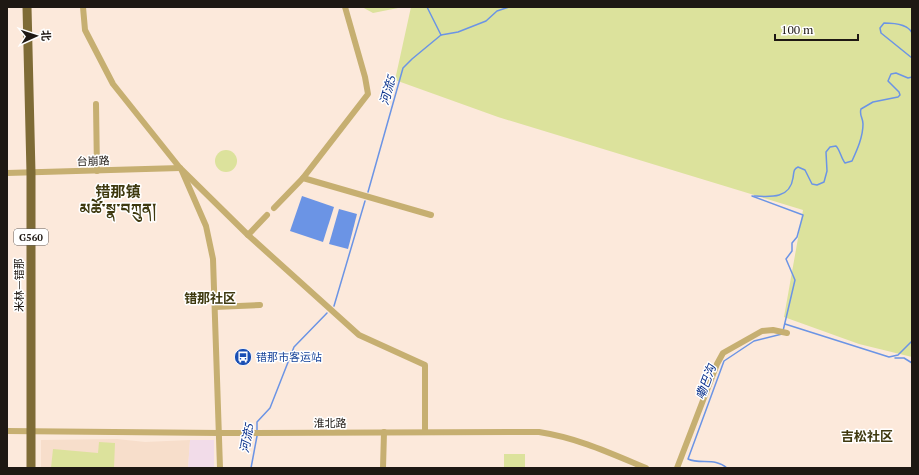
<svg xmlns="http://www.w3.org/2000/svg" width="919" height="475" font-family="'PT Serif','Noto Sans SC','Noto Serif Tibetan',serif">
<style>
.built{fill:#f7decb}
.industrial{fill:#f2dce9}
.green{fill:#dce29c}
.water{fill:#6b94e5}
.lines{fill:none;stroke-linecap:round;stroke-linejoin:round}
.stream{stroke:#6b94e5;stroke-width:1.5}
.minor{stroke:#c6af71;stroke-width:6}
.highway{stroke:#7e6b36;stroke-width:9}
.labels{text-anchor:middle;stroke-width:3;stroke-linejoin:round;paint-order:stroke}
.shield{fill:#fff;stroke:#625d5a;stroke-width:1}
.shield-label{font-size:10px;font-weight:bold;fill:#1e1813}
.street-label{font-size:11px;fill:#1e1813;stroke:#fff}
.transit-label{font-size:11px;fill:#164399;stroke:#fff;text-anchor:start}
.water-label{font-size:12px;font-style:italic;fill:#062e8a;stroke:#fff}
.quarter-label{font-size:13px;font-weight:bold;fill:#3e390f;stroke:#fff}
.district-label{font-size:15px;font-weight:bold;fill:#3e390f;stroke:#fff}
</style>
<rect width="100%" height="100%" fill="#fce9db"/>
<polygon class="built" points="117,439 145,442 190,440 188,468 41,468 41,440"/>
<polygon class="industrial" points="190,440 214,440 214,468 188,468"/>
<g class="green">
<polygon points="362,7 403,7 373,13"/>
<polygon points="411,7 912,7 912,357 859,344 784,317 803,210 498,117 395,80"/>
<circle cx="226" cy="161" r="11"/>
<polygon points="99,442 115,443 114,468 51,468 53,449 98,453"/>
<rect x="504" y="454" width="21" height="14"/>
</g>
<g class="water">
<polygon points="302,196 334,207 323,242 290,231"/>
<polygon points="339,209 357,214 348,249 329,244"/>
</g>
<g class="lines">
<g class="stream">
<polyline points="427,7 441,35"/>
<path d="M912 33C908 24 893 23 884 23L880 28 881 33 912 58"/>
<polyline points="368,192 403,68 412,59 441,35 458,32 486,21 497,11 509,7"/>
<polyline points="752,196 803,215 797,237 792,243 792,251 786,259 795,280 783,331"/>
<path d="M754 196C770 197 790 199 793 178 794 173 793 169 798 167L805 170 812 184 817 185 824 182 827 171 826 152 830 147 836 146C840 150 841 158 845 163L852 161C857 150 863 137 863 124 863 118 859 115 861 109L873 102 898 97 900 95 899 92 888 81 891 74 896 73 908 78 912 77"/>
<polyline points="334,306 365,201"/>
<polyline points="785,324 889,357 898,355 912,341"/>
<polyline points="895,358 904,358 912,363"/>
<polyline points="257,432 257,422 270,408 294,347 327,313"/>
<polyline points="251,468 257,436"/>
<path d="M727 468C715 457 700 465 688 459L724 361 754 341 782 334"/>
</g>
<g class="minor">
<polyline points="83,7 85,30 113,84 180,168 248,235 359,335 425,365 425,432"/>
<polyline points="96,104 97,171"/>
<polyline points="182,171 206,226 213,259 220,468"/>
<polyline points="7,173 180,168"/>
<polyline points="303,178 368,94 365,77 345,7"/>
<polyline points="274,208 303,178 431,215"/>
<polyline points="248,235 267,215"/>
<polyline points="215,307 260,305"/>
<path d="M7 431 220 433 539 432C578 438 610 453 646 468"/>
<polyline points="383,468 384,432"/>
<polyline points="677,468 717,364 723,353 762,331 773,330 787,333"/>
</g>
<polyline class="highway" points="27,7 31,173 31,468"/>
</g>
<defs>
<symbol id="bus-disc" viewBox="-11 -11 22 22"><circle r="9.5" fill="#1a4fb4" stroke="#fff"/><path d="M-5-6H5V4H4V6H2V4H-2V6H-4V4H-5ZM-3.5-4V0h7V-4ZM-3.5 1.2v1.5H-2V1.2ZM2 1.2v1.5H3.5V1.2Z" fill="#fff"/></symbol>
</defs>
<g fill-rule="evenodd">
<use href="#bus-disc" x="233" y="347" width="20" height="20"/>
</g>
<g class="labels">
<rect class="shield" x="14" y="229" width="34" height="16" rx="3"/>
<g class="shield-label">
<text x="31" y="241">G560</text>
</g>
<g class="street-label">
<text transform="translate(93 161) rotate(-2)" y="4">台崩路</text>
<text transform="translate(19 285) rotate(-90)" y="4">米林—错那</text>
<text x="330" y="427">淮北路</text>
</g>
<g class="transit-label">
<text x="256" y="361">错那市客运站</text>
</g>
<g class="water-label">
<text transform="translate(388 90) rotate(-74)" y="4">河流5</text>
<text transform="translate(706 382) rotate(-70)" y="4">嘞巴沟</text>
<text transform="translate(247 438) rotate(-80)" y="4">河流5</text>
</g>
<g class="quarter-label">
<text x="210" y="303">错那社区</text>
<text x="867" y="441">吉松社区</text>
</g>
<g class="district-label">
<text x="118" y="197">错那镇<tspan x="118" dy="17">མཚོ་སྣ་བཀྲུན།</tspan></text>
</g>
</g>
<rect width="919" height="475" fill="none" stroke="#1e1813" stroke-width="16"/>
<g transform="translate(36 36) rotate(87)" stroke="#ffffff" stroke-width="3" paint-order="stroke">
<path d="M0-3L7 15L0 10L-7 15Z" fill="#1e1813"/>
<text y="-6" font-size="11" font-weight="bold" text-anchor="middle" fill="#1e1813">北</text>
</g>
<path d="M775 34v6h83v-6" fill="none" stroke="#1e1813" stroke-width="2"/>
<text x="781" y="34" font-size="12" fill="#1e1813" stroke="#ffffff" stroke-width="3" paint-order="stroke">100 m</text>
</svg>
